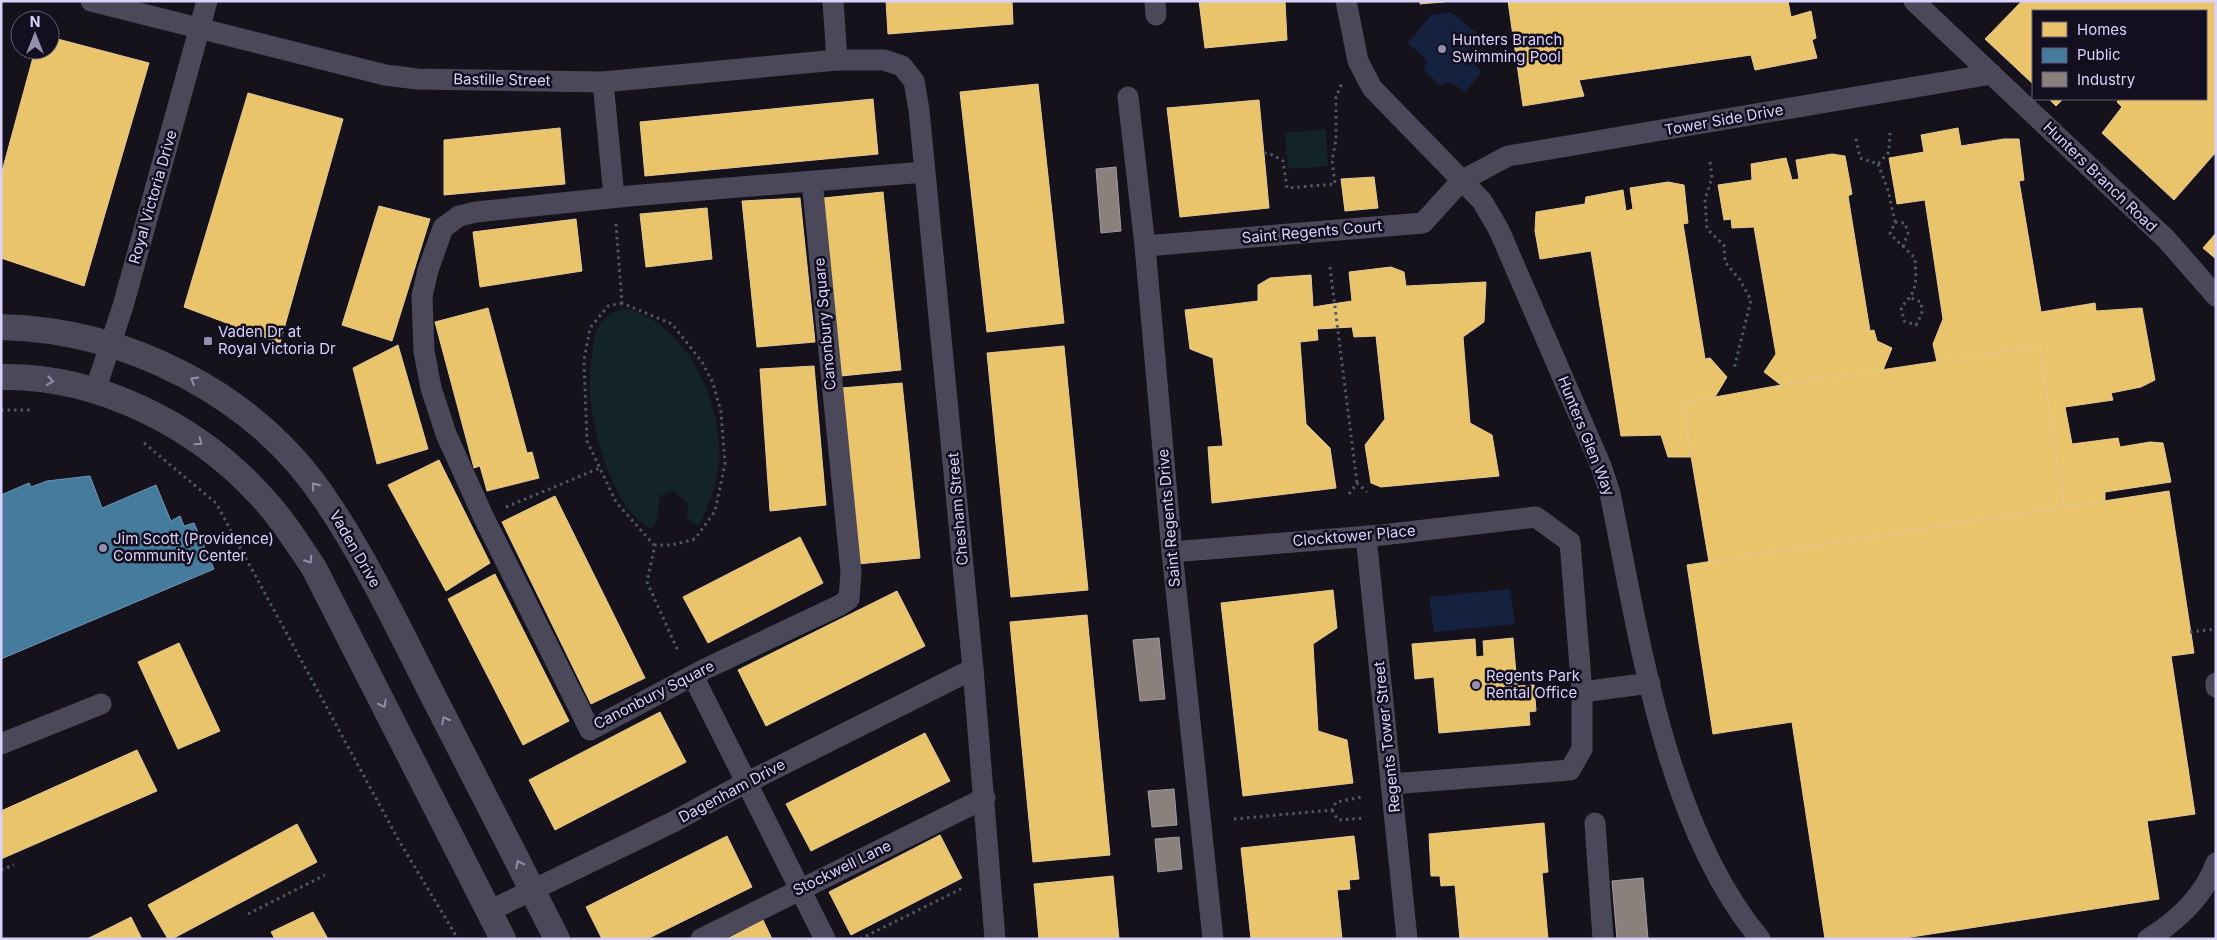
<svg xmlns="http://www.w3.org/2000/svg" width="2217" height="940" font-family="Inter,sans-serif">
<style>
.green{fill:#132426}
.water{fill:#15223f}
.homes{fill:#e9c46a;stroke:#e4c895}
.public{fill:#457b9d;stroke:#7195b9}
.industry{fill:#8a817c;stroke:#a299a2}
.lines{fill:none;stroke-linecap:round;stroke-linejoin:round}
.path{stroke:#4f5965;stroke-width:3;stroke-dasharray:2.5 4;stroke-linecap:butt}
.minor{stroke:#4b485a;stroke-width:21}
.tertiary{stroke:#4b485a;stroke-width:26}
.oneway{stroke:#928daa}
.poi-dot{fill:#948fac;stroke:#130f1f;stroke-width:2}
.labels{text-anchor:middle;stroke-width:5;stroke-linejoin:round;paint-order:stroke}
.poi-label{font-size:15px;fill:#d9d2fa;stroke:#130f1f;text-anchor:start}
.street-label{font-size:15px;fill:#d9d2fa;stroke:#130f1f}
</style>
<rect width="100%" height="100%" fill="#15121c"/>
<g class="green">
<polygon points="1326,129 1328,166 1288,169 1285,133"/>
<path d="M627 309C687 324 724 405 719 463 717 485 708 506 699 526L687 519 688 504 674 491 661 495C655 507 662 521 650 530 642 523 632 515 626 506 598 461 583 400 593 348 594 342 594 334 597 329 600 323 607 317 612 312Z"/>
</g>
<g class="water">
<polygon points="1451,12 1479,35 1464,55 1482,72 1465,92 1450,82 1440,85 1423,69 1427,60 1408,43 1431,15"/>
<polygon points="1510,589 1515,624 1434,632 1429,597"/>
</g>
<g class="homes">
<polygon points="886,1 1012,1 1013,24 888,34"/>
<polygon points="1199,1 1285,1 1287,40 1205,48"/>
<polygon points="1420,1 1453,1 1420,4"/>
<polygon points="1508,1 1788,1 1791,17 1811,11 1816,38 1812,40 1817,58 1755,70 1751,55 1579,80 1584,96 1523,106"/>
<polygon points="2022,1 2216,1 2216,152 2174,200 2102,133 2122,107 2117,102 2119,99 2206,99 2206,11 2033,11 2033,84 1985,39"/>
<polygon points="50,37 149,63 84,286 1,258 1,175 35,50 50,50"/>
<polygon points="1038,84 1064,323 987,332 960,92"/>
<polygon points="248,93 343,119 280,343 184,307"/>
<polygon points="873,99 878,154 645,176 640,122"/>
<polygon points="2049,99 2063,99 2056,106"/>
<polygon points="1259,100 1269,208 1180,217 1167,108"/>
<polygon points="560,128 565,184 444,195 444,140"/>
<polygon points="1958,128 1961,146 2004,139 2019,139 2024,180 2019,181 2041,312 2095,303 2096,311 2142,308 2155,380 2141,387 2111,393 2113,400 2065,407 2072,444 2118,438 2120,447 2150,442 2163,443 2171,482 2105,492 2105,501 2064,507 2040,346 1937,362 1933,344 1943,319 1925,200 1897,204 1889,158 1924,152 1921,135"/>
<polygon points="1832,154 1845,156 1852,194 1848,196 1870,331 1874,330 1877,341 1892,348 1883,370 1781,385 1764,372 1776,354 1754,227 1732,228 1731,219 1724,220 1718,185 1752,180 1751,164 1786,158 1792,180 1799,179 1796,160"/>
<polygon points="1374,177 1378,208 1345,211 1341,179"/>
<polygon points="1668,182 1684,185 1688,223 1683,224 1705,359 1710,358 1727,377 1715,397 1682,403 1692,457 1668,457 1661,435 1621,436 1591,251 1540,259 1535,231 1536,212 1585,204 1586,197 1623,190 1626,211 1633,209 1630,188"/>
<polygon points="883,192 901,370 841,376 823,198"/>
<polygon points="800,198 815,342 757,347 742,201"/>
<polygon points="379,206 430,219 392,341 342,325"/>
<polygon points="707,208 712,259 646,267 640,214"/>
<polygon points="576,219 582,271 480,287 473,232"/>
<polygon points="2216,233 2216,259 2203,248"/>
<polygon points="1391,267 1404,272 1406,286 1486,282 1484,322 1463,337 1470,423 1492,435 1499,476 1381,487 1371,483 1365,445 1385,419 1376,336 1354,337 1352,327 1317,329 1318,340 1300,342 1306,424 1330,448 1336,488 1212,503 1208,447 1223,446 1213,358 1190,349 1185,310 1258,301 1258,285 1270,278 1311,275 1313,307 1352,301 1349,272"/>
<polygon points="488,308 527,453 532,452 539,478 487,491 480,466 474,468 435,322"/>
<polygon points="398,345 428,449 377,464 353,368"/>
<polygon points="1064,346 1088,590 1011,597 987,353"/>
<polygon points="2040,346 2064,507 1709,562 1682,403 1781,385"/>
<polygon points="814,366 826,505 770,511 760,369"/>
<polygon points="902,383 920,558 858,564 841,388"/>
<polygon points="439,460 490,563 446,591 388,485"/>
<polygon points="2169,491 2194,653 2171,656 2195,814 2147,821 2159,899 1898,939 1825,939 1792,722 1713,734 1687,565"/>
<polygon points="555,496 645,678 591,704 502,522"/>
<polygon points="800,537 823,583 708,643 683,597"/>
<polygon points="495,574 569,721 523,745 448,599"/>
<polygon points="1333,590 1337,628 1313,644 1318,731 1347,740 1353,783 1243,796 1221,603"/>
<polygon points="897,591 925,646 766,726 738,670"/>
<polygon points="1087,615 1110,855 1033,862 1010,622"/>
<polygon points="1513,638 1517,686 1534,685 1536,711 1529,712 1530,725 1439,733 1434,677 1415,679 1412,644 1475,639 1476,657 1484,656 1483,641"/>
<polygon points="179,643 220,731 178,749 138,662"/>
<polygon points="660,712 686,762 555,830 529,780"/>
<polygon points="925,733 950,781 811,851 786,804"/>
<polygon points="137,750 157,791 1,859 1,811"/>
<polygon points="1544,823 1548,872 1542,873 1548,939 1460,939 1455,885 1441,886 1440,876 1431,876 1429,834"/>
<polygon points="297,824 317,862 172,939 168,939 148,905"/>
<polygon points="940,835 962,878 851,935 829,892"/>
<polygon points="727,836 752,887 647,939 602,939 586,907"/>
<polygon points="1354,836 1359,879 1349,880 1350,889 1337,890 1342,939 1251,939 1241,848"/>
<polygon points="1113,876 1119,939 1039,939 1034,884"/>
<polygon points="313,912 328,939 275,939 271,932"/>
<polygon points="131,917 142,939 87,939"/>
<polygon points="763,920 772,939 727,939"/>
</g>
<polygon class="public" points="90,476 102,508 156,485 171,521 180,516 184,526 194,523 214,569 1,659 1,495 29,483 31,487 47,481"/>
<g class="industry">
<polygon points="1116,167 1121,231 1101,233 1096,169"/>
<polygon points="1159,638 1165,699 1140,701 1133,640"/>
<polygon points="1174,789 1177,825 1152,827 1148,791"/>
<polygon points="1179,837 1182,869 1158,872 1155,839"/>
<polygon points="1643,878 1648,939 1617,939 1612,881"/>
</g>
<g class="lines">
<g class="path">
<polyline points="1856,139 1860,158 1878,164 1889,152 1890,133"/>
<polyline points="1264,153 1273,155 1283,161 1287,188 1335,184 1332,160 1336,140 1336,97 1342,83"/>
<polyline points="1710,162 1712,178 1705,199 1707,229 1724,245 1725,262 1740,280 1751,300 1734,369"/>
<path d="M1878 164 1888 190 1895 222 1890 234 1915 258C1916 281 1919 290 1901 307L1904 321 1916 325 1922 314 1921 302 1911 298"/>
<polyline points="1895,222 1905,223 1908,233 1903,246"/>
<polyline points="616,224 622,303 672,324 702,362 713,383 721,412 725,464 715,511 695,539 672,545 655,545 647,582 678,651"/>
<polyline points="1330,267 1357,483"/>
<polyline points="622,303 608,306 590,328 584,360 587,441 616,502 654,545"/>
<polyline points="1,410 31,410"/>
<polyline points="144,443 216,503 398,839 458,939"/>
<polyline points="1349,494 1357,483 1367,492"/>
<polyline points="506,507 600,468"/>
<polyline points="2190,632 2216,629"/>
<polyline points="1332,810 1338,820 1364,818"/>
<polyline points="1234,819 1332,810 1336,802 1362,797"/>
<polyline points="1,870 14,865"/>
<polyline points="248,914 325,875"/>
<polyline points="860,939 965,887"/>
</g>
<g class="minor">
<polyline points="91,1 385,75 417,79 603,82 837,60 884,60 902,66 914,81 919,110 973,669 995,939"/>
<polyline points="833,1 837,60"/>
<polyline points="1155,1 1156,15"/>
<path d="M1346 1 1358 61 1372 88 1482 201 1499 230 1601 466 1610 493C1639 635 1665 825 1760 939"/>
<polyline points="1914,1 2166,239 2216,296"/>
<polyline points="603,82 614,197"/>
<polyline points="1128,97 1145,246 1172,552 1213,939"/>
<polyline points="812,181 851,572 849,599 840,605 705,669 590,730 483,516 446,434 431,388 424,351 422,296 428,270 443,228 459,216 476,212 629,196 925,172"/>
<polyline points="1145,246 1423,223 1461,181 1508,156 1992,74"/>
<polyline points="95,391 123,306 207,1"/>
<polyline points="1366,536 1407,939"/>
<polyline points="1172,552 1382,535 1536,517 1570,542 1582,692 1582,749 1570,770 1391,784"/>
<polyline points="693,676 825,939"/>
<polyline points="2216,683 2216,687"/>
<polyline points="1582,692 1650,683"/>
<polyline points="1,744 101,704"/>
<polyline points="1595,823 1603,939"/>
<polyline points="489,911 673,822 730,791 973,669"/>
<polyline points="701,939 985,798"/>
<path d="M2148 939C2177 921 2204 896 2216 863"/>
</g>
<g class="tertiary">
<path d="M1 327C128 330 257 395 327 502 366 560 397 625 429 688 471 771 515 855 557 939"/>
<path d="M1 377C97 375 196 425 260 495 281 517 297 543 314 568L503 939"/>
</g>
</g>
<defs><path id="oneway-chevron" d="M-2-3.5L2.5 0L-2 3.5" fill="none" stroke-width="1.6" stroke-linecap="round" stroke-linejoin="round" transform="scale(1.25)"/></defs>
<g class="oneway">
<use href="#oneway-chevron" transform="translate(194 380) rotate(-149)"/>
<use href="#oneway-chevron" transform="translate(50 381) rotate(8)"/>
<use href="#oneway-chevron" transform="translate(199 442) rotate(34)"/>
<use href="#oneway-chevron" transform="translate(315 486) rotate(-128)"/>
<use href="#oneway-chevron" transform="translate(309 560) rotate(57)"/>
<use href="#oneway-chevron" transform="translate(383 704) rotate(63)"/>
<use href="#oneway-chevron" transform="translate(445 720) rotate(-117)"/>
<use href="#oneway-chevron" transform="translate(519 864) rotate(-117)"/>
</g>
<g class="poi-dot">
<circle cx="1442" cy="49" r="5"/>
<rect x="203" y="336" width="10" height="10" rx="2.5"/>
<circle cx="103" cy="548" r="5"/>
<circle cx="1476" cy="685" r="5"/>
</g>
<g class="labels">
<g class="poi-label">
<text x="1452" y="45">Hunters Branch<tspan x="1452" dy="17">Swimming Pool</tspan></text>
<text x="218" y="337">Vaden Dr at<tspan x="218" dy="17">Royal Victoria Dr</tspan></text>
<text x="113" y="544">Jim Scott (Providence)<tspan x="113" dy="17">Community Center</tspan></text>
<text x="1486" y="681">Regents Park<tspan x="1486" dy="17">Rental Office</tspan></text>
</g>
<g class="street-label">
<text transform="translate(502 80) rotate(1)" y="5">Bastille Street</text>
<text transform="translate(1724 120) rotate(-10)" y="5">Tower Side Drive</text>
<text transform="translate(2100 177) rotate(44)" y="5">Hunters Branch Road</text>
<text transform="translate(153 197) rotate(-74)" y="5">Royal Victoria Drive</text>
<text transform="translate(1312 232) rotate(-5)" y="5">Saint Regents Court</text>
<text transform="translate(825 324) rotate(-95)" y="5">Canonbury Square</text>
<text transform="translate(1586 436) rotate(68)" y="5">Hunters Glen Way</text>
<text transform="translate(958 509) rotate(-95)" y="5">Chesham Street</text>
<text transform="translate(1169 518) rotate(-95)" y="5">Saint Regents Drive</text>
<text transform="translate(1354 536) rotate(-5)" y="5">Clocktower Place</text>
<text transform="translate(355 549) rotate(60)" y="5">Vaden Drive</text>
<text transform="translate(654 695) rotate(-27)" y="5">Canonbury Square</text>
<text transform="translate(1387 737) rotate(-96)" y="5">Regents Tower Street</text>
<text transform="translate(732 791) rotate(-28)" y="5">Dagenham Drive</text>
<text transform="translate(842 868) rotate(-26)" y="5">Stockwell Lane</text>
</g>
</g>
<rect width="2217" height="940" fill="none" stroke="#d9d2fa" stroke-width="5"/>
<rect x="2032" y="10" width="175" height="90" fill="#130f1f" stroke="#625d77"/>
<rect x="2042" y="22" width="25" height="15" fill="#e9c46a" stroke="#625d77"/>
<text x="2077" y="35" font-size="15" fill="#d9d2fa">Homes</text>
<rect x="2042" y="48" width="25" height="15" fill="#457b9d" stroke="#625d77"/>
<text x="2077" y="60" font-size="15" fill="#d9d2fa">Public</text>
<rect x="2042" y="72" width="25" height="15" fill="#8a817c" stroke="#625d77"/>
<text x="2077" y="85" font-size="15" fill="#d9d2fa">Industry</text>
<g transform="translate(35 35)"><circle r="24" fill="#130f1f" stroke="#625d77"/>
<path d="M0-4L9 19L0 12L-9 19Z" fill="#948fac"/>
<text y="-8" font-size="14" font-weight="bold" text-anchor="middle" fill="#d9d2fa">N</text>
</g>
</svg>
